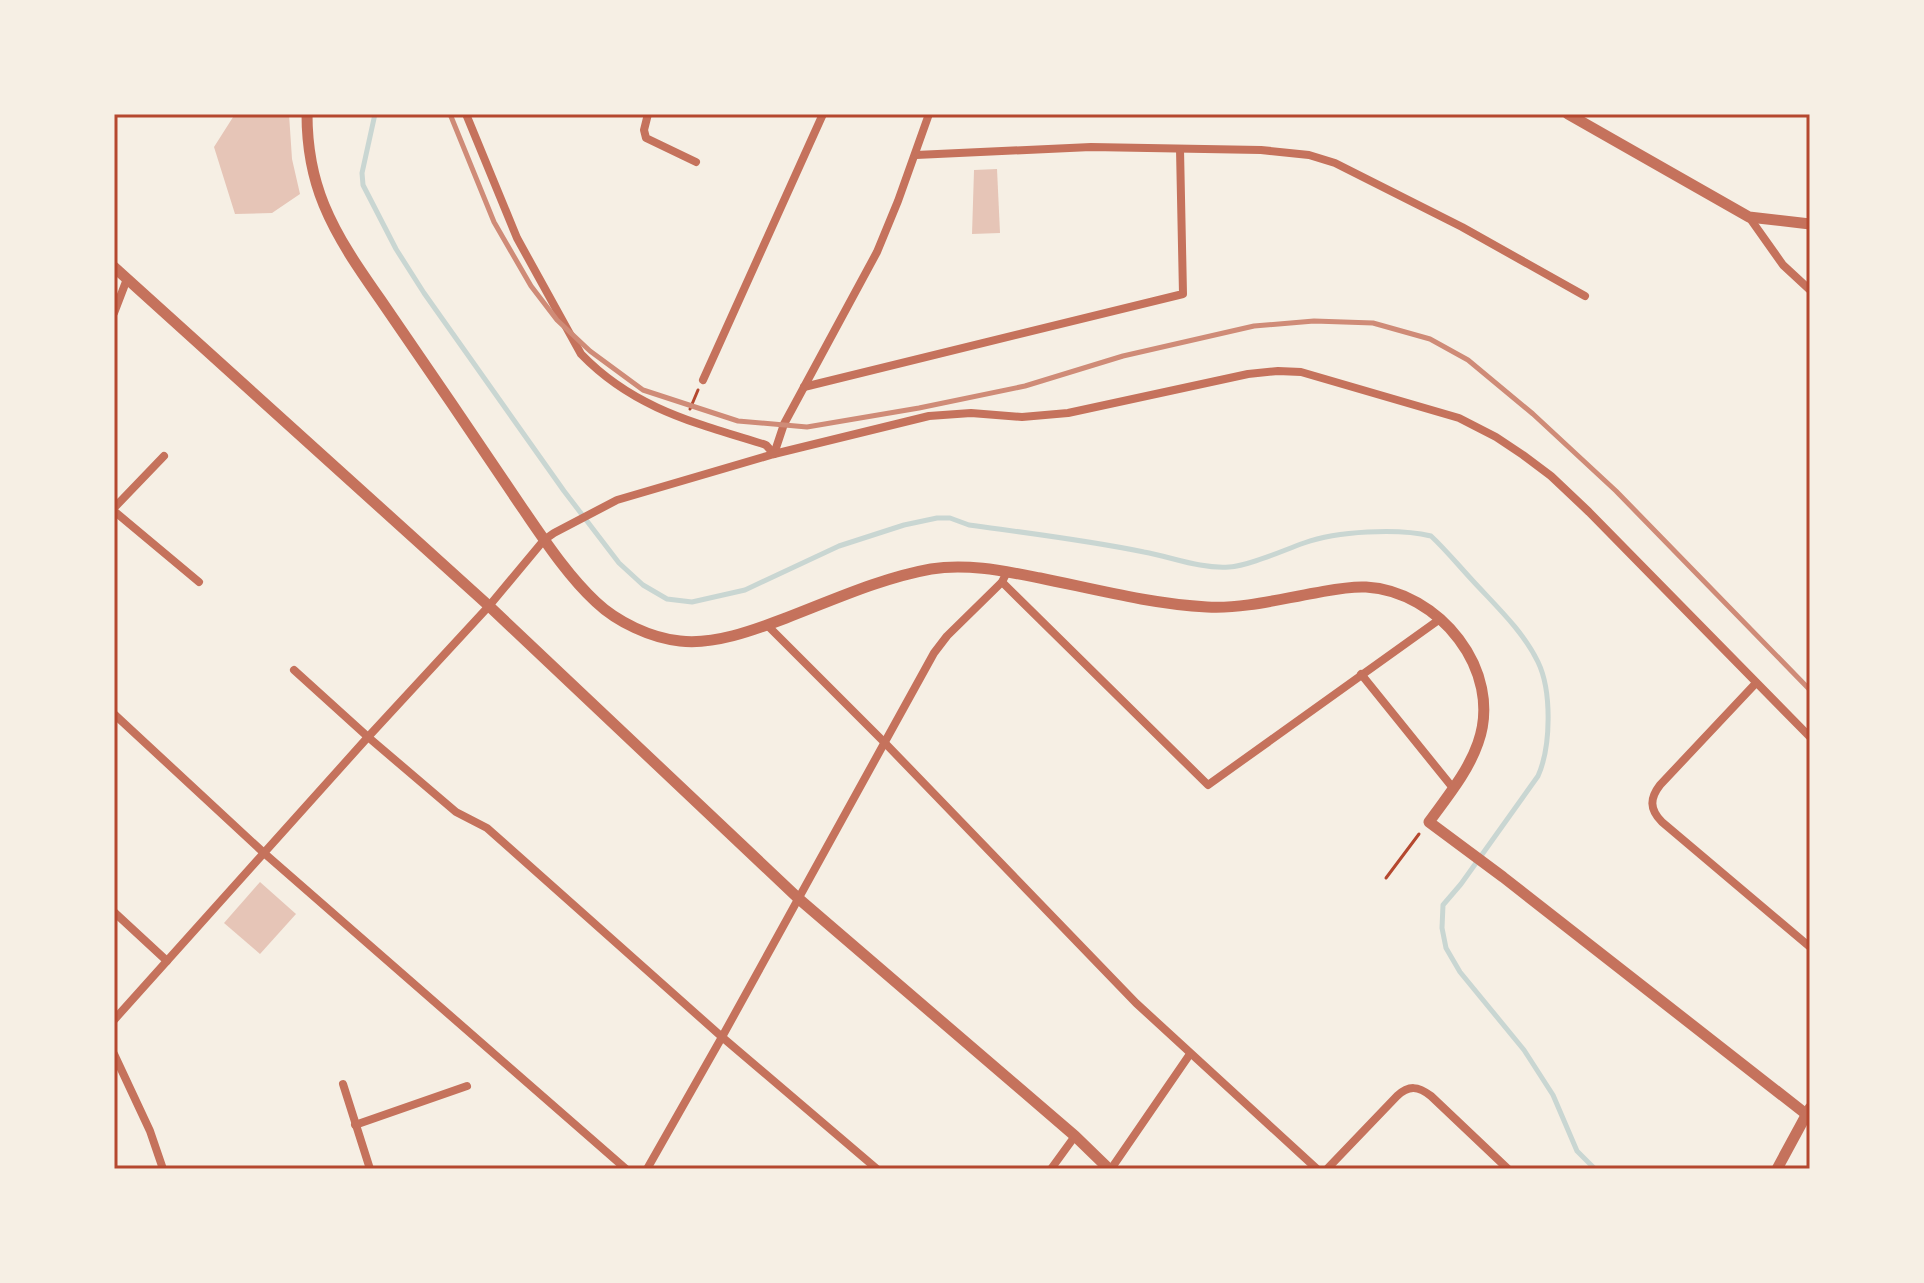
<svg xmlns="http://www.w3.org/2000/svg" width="1924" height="1283" font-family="'Source Serif 4',serif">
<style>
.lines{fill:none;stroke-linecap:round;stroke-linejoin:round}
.stream{stroke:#c9d6d2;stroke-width:5}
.building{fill:#e6c5b7}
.path{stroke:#b5482f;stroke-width:3}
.minor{stroke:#c5725c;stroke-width:8}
.tertiary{stroke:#c5725c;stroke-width:11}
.rail{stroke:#cf8b77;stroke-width:5}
.neatline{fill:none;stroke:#b5482f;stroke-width:3}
</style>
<rect width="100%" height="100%" fill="#f6efe4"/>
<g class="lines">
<path class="stream" d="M375 114 362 173 363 185 396 249 424 293 564 491 619 563 643 585 667 599 692 602 745 590 839 546 904 525 937 518H950L969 525C1027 533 1086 540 1144 552 1172 557 1200 569 1229 567 1249 566 1284 550 1304 543 1337 531 1398 528 1431 536 1446 550 1459 566 1473 581 1496 606 1523 631 1538 662 1552 691 1551 747 1538 776L1461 884 1443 905 1442 928 1446 948 1460 972 1524 1050 1553 1095 1577 1151 1595 1169"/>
</g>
<g class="building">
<polygon points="235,114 289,114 292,159 300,194 272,213 235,214 214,147"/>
<polygon points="997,169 1000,233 972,234 974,170"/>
<polygon points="260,882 296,914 260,954 224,923"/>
</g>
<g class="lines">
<g class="path">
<polyline points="690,409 698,390"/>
<polyline points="1386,878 1419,834"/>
</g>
<g class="minor">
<path d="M466 114 517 238 581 354C634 409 696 423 766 445L774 454"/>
<polyline points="648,114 644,130 646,138 696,162"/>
<polyline points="916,155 1091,147 1261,150 1309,155 1335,163 1462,227 1585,296"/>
<polyline points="1749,217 1783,265 1810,290"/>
<polyline points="114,313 127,279"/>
<polyline points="703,380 823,114"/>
<polyline points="804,387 1183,294 1180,149"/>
<polyline points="774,454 784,424 877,252 898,201 929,114"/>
<polyline points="114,508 164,456"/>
<polyline points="114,511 199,582"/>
<polyline points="1002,582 1208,785 1440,619"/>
<polyline points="767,625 885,743 1136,1003 1317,1169"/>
<polyline points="294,670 368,737 456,812 487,828 722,1037 877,1169"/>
<polyline points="1361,674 1453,788"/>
<path d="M1756 683 1660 785C1650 798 1649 809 1662 822L1810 947"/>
<polyline points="114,714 264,853 626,1169"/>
<polyline points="114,912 167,961"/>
<polyline points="114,1020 368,737 489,606 544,540 554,533 617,500 774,454 929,416 971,413 1022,417 1068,413 1248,374 1278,371 1301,372 1459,418 1496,437 1523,455 1551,476 1589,512 1810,737"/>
<polyline points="114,1054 150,1131 163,1169"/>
<polyline points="343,1084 370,1169"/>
<polyline points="355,1125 467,1086"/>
<polyline points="647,1169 722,1037 934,653 947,636 1002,582 1007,572"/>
<polyline points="1051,1169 1075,1136"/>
<polyline points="1111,1169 1190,1054"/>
<path d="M1327 1169 1397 1096C1409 1085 1418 1086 1431 1096L1508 1169"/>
</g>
<g class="tertiary">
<path d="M307 114C307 146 312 176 324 205 338 239 359 269 380 299 404 334 428 369 452 404 476 439 499 474 523 509 545 541 568 576 596 602 617 622 651 638 680 641 715 645 754 630 786 618 833 600 881 578 931 569 967 563 1004 571 1040 578 1094 589 1151 604 1207 607 1243 609 1280 599 1315 593 1332 590 1349 586 1366 587 1438 591 1504 670 1478 743 1468 772 1447 797 1429 822L1503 877 1806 1114"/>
<polyline points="1568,114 1749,217 1810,224"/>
<polyline points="114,267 489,606 799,899 1075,1136 1109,1169"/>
<polyline points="1777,1169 1810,1108"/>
</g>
<polyline class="rail" points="450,114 494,222 531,286 557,320 590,351 643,390 738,421 807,427 919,408 1025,386 1123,356 1254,326 1314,321 1373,323 1430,339 1468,360 1533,414 1616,491 1810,690"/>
</g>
<rect width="1924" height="1283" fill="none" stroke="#f6efe4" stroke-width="232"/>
<rect x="116" y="116" width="1692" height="1051" class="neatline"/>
</svg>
